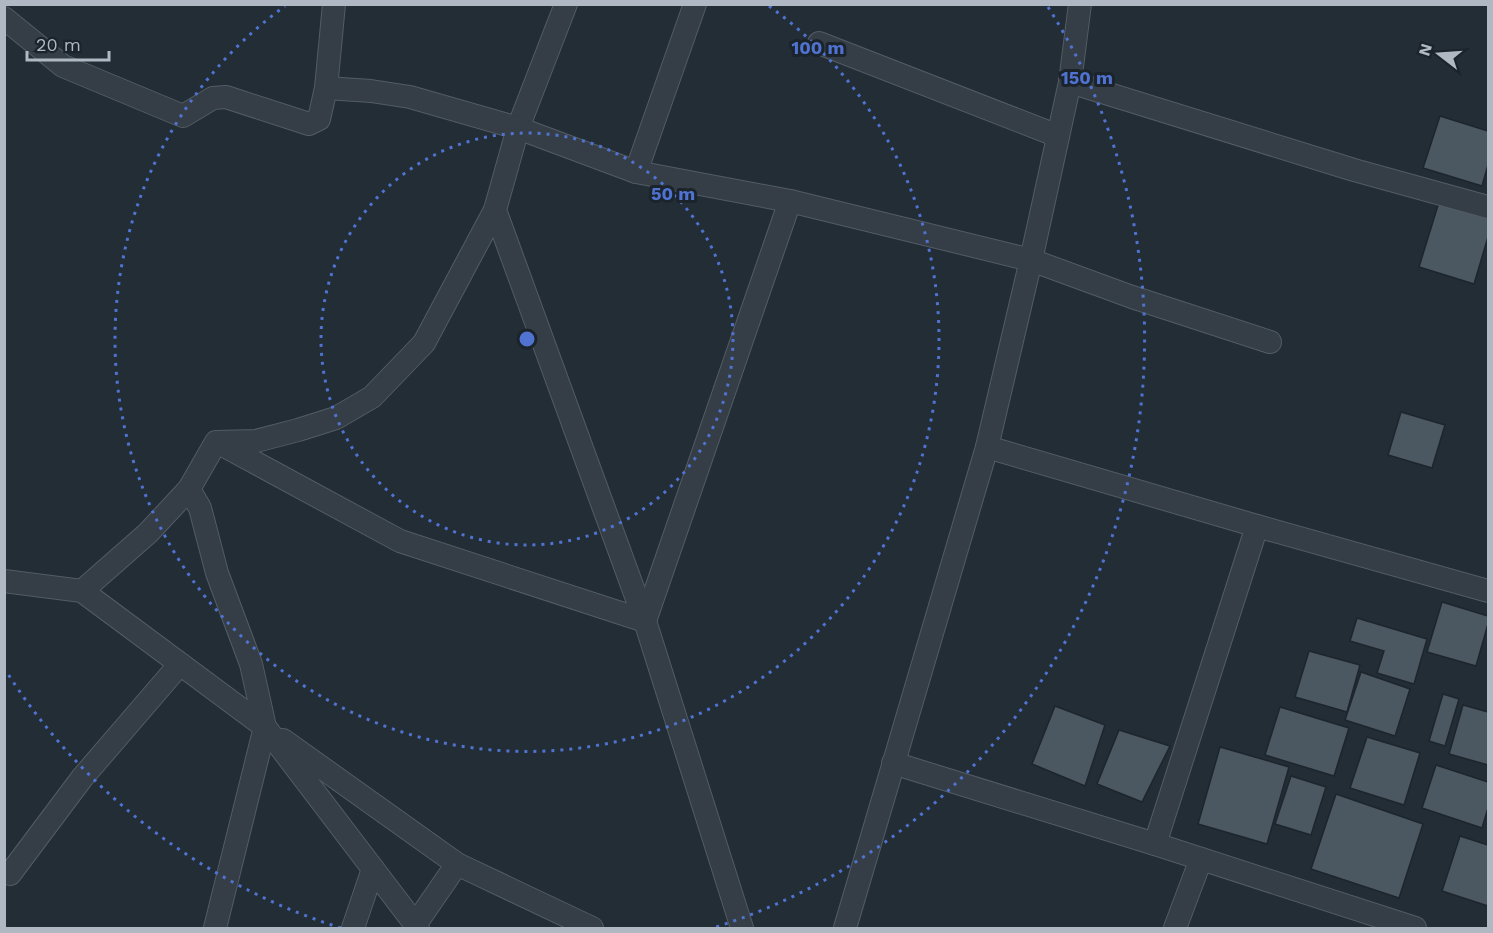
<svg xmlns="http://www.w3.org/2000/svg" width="1493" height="933" font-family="'Work Sans',sans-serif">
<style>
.building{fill:#4b5761;stroke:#1d252d;stroke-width:1.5}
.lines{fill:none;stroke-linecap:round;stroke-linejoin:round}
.street-casing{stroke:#535c64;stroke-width:24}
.street{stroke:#353e46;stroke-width:22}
.ring{fill:none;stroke:#5073d1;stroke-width:3;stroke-dasharray:3 6}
.centre{fill:#5073d1;stroke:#1b232b;stroke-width:3}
.ring-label{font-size:18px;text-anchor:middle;font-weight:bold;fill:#5073d1;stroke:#1b232b;stroke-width:6;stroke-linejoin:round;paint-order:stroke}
</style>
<rect width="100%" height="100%" fill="#222d36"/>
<g class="building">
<polygon points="1440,116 1488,131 1488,165 1482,186 1423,168"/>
<polygon points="1439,202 1488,217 1488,237 1474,284 1419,267"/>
<polygon points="1401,412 1445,425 1432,468 1388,455"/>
<polygon points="1442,602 1488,616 1488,624 1476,666 1427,652"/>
<polygon points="1357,618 1427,639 1414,684 1377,673 1384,651 1350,641"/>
<polygon points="1309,651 1360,665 1347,712 1295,697"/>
<polygon points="1361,672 1410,689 1395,736 1345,720"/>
<polygon points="1443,694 1459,699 1445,746 1429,741"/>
<polygon points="1463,705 1488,712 1488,765 1449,754"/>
<polygon points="1055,706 1105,725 1085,786 1032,764"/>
<polygon points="1280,707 1349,728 1334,776 1265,755"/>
<polygon points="1119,730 1170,746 1142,802 1097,784"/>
<polygon points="1367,737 1420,753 1404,805 1350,788"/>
<polygon points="1220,747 1289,767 1267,844 1198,824"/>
<polygon points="1436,765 1488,782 1488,808 1482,828 1422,808"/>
<polygon points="1291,776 1326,787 1311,835 1275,824"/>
<polygon points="1336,794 1423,824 1399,898 1311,869"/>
<polygon points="1460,836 1488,845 1488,906 1442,891"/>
</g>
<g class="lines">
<defs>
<g id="street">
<polyline points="566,4 518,128 495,210 645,621 742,928"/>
<polyline points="4,18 63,66 183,116 213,98 226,97 309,124 319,119 326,88 334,4"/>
<polyline points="819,43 1058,136"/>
<polyline points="1070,82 1354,170 1488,207"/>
<polyline points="326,88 371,91 410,97 518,128 636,172 790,201 1031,260 1132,297 1270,342"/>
<polyline points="636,172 695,4"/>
<polyline points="217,442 400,541 645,621 790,201"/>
<polyline points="987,447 1257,526 1488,591"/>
<polyline points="4,581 82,591 265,727 215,928"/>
<polyline points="82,591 148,533 189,489"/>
<polyline points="283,740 457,864 592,928"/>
<polyline points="893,763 1155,844 1415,928"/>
<polyline points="1155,844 1257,526"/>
<polyline points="10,874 82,778 180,664"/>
<polyline points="415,925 457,864"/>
<polyline points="353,928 373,869"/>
<polyline points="418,928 265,727 251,664 217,573 200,508 189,489 216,442 256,441 298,430 336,418 372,397 424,343 495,210"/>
<polyline points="845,928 987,447 1031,260 1070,82 1080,4"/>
<polyline points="1175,928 1201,859"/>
</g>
</defs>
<use href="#street" class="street-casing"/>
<use href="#street" class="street"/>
</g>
<g class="ring">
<circle cx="527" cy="339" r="206"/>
<path d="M769 6A412 412 0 1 1 285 6"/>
<path d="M341 928A618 618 0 0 1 6 671M1048 7A618 618 0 0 1 713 928"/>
</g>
<circle cx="527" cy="339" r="9" class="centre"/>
<g class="ring-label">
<text x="818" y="54">100 m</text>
<text x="1087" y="84">150 m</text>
<text x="673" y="200">50 m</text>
</g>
<rect width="1493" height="933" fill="none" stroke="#b0b9c3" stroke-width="12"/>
<g transform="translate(1439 54) rotate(287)" stroke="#1b232b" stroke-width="4.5" paint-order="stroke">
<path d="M0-4.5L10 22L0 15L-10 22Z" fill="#b0b9c3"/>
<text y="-9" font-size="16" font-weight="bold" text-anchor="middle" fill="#b0b9c3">N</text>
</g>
<path d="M27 51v9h82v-9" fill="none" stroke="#b0b9c3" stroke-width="3"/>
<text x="36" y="51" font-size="18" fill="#b0b9c3" stroke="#1b232b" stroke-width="4.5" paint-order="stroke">20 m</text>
</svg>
